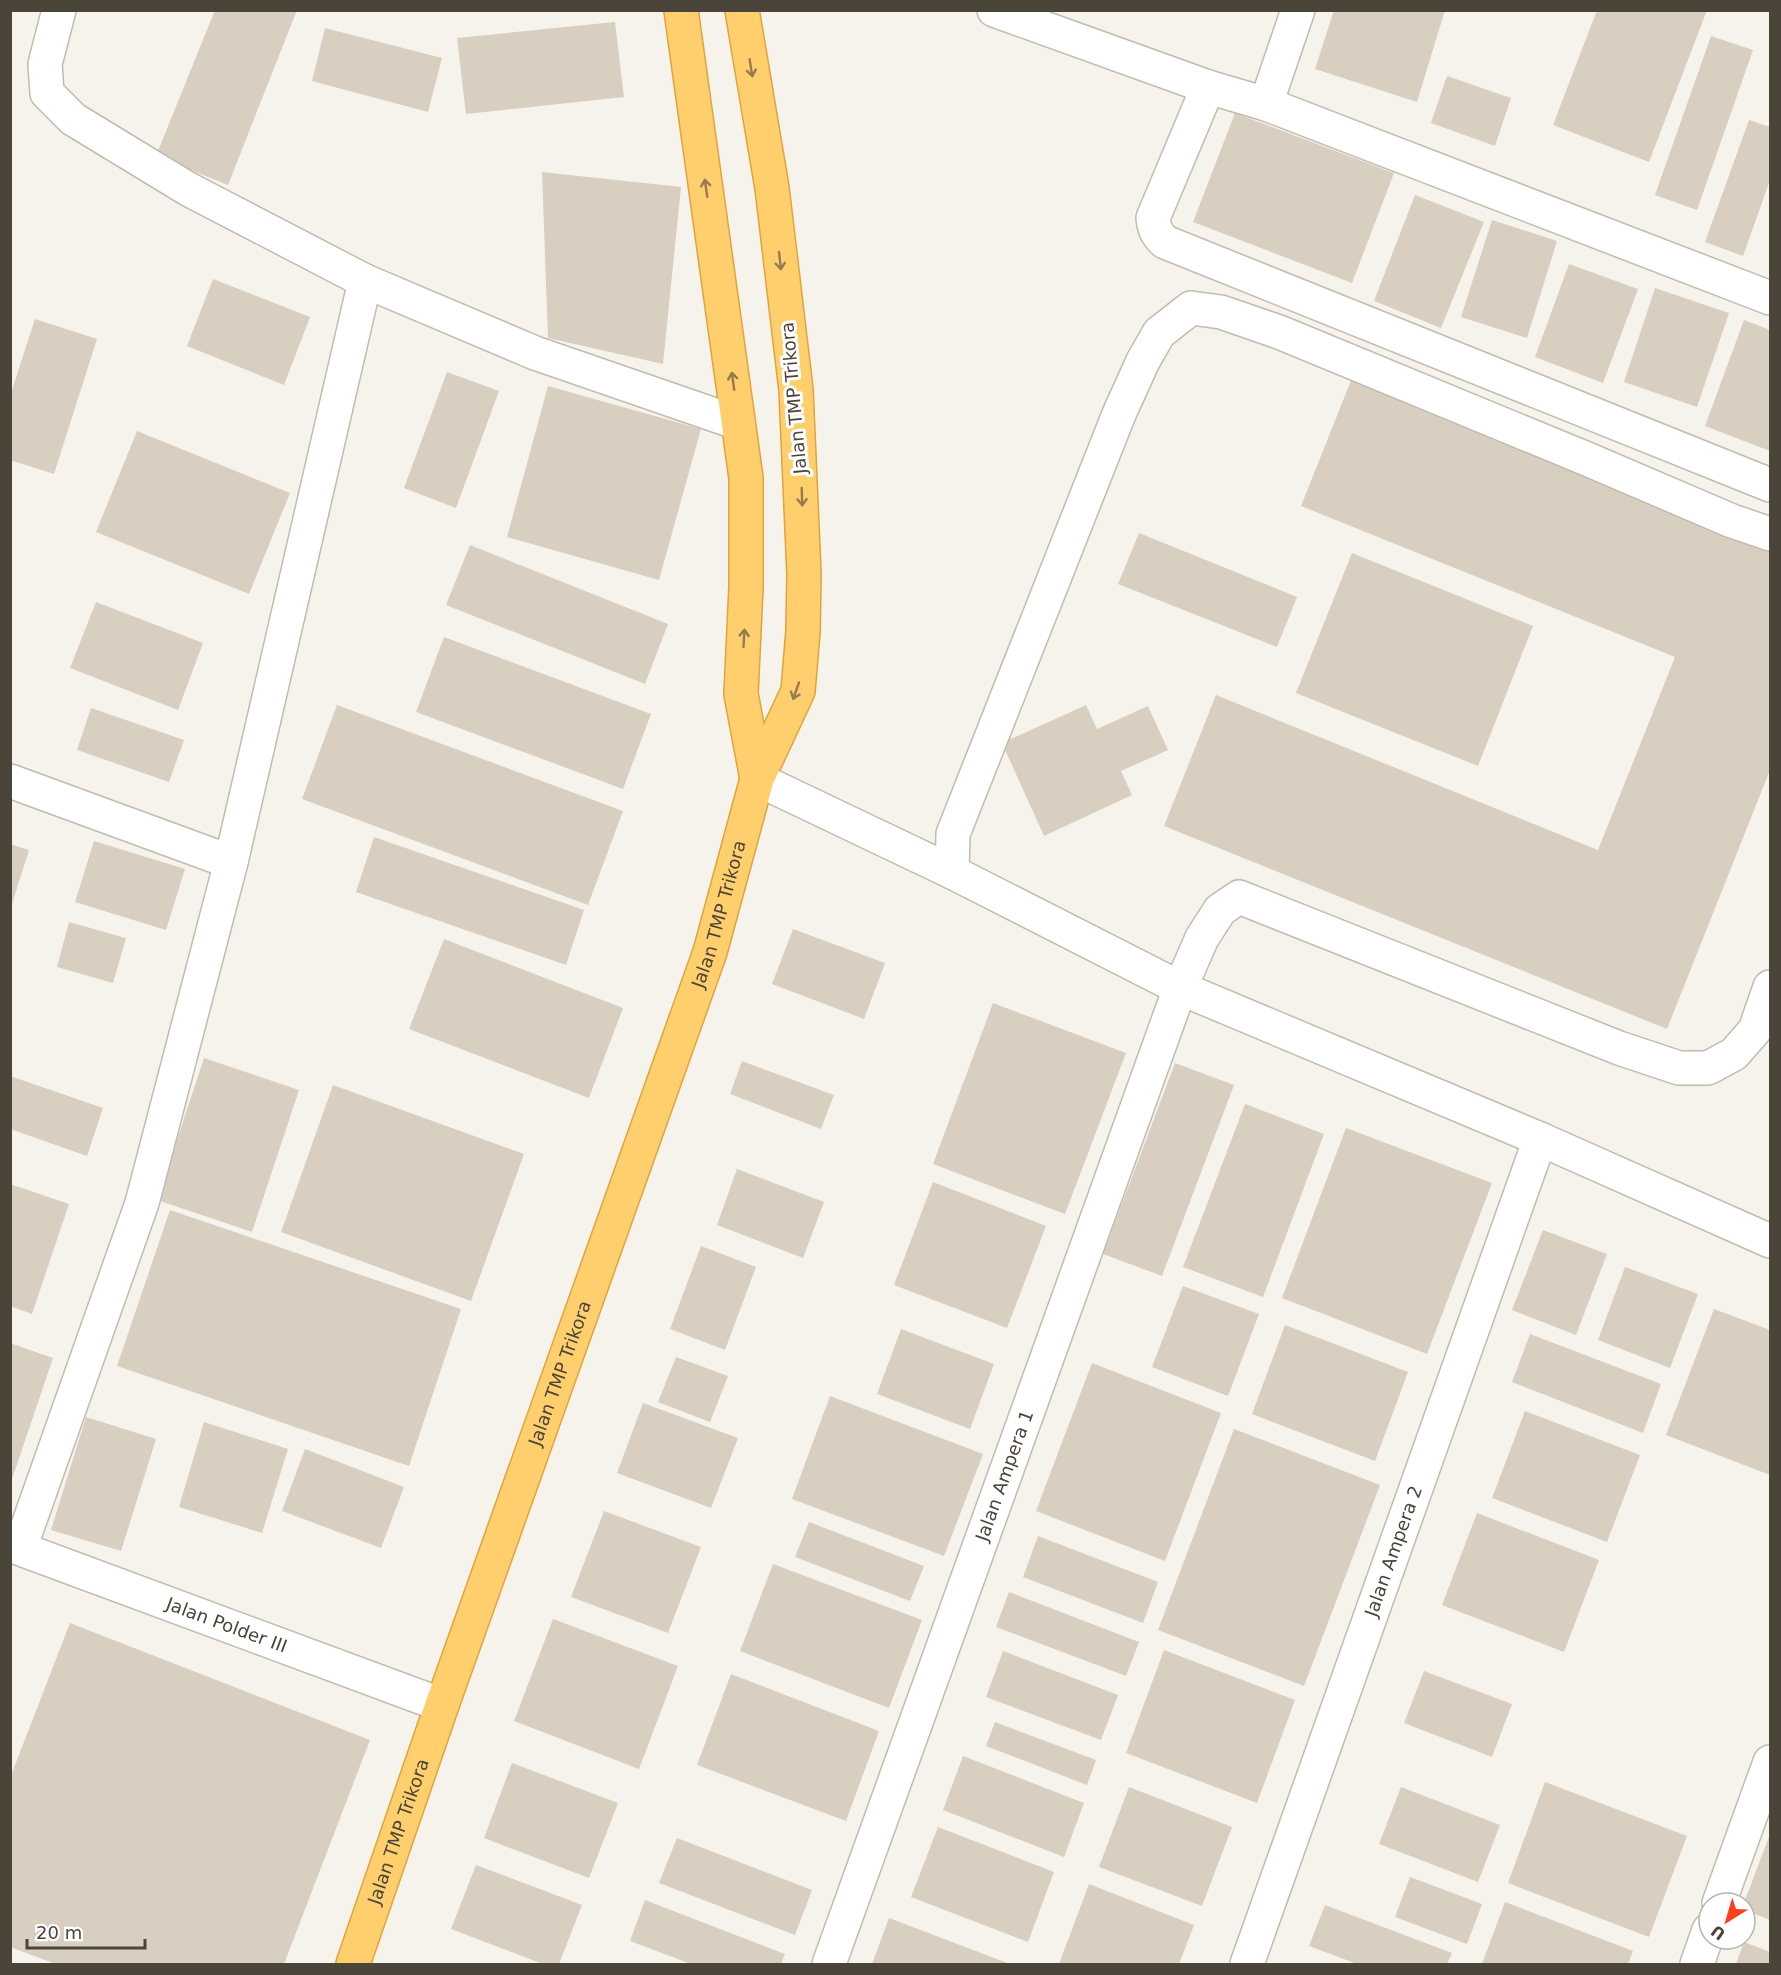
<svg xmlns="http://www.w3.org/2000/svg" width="1781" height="1975" font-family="'DejaVu Sans',sans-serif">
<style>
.building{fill:#d8cfc1}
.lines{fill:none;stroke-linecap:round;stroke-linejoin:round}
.minor-casing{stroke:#c2bbae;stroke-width:36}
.highway-casing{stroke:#e0a43c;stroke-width:36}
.minor{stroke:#fff;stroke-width:33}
.highway{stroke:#ffcf6e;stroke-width:33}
.oneway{stroke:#937c4e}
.labels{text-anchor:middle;stroke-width:6;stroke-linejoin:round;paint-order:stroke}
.street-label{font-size:18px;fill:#4b4439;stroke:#fff}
</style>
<rect width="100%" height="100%" fill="#f6f3ec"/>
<g class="building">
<polygon points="215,10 297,10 228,185 156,156"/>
<polygon points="1334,10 1445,10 1417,102 1315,69"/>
<polygon points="1597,10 1707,10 1649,162 1553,125"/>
<polygon points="615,22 624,97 466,114 457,38"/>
<polygon points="325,28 442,58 428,112 312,81"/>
<polygon points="1711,36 1753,50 1697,210 1655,195"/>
<polygon points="1447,76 1511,98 1495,146 1431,123"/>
<polygon points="1235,113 1394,173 1352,283 1193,222"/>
<polygon points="1749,120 1770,127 1770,180 1743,256 1705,242"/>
<polygon points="542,172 681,187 663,364 548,338"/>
<polygon points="1415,195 1484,222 1441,328 1374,301"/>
<polygon points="1492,220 1557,241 1527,338 1461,317"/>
<polygon points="1569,264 1638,289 1603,383 1535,357"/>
<polygon points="213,279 310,317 284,385 187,346"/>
<polygon points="1655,288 1729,313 1697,407 1624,382"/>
<polygon points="35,319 97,339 54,474 10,460 10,396"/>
<polygon points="1744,320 1770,330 1770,451 1705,426"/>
<polygon points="447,372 499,391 456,508 404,488"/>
<polygon points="1352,378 1770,547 1770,770 1667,1029 1164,826 1216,695 1598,850 1675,657 1301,506"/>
<polygon points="548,386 701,429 659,580 507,537"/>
<polygon points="137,431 290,493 249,594 96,532"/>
<polygon points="1139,533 1297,597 1277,647 1118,584"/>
<polygon points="470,545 668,624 645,684 446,605"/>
<polygon points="1352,553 1533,626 1478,766 1296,693"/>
<polygon points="96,602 203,643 178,710 70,668"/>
<polygon points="444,637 651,714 623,789 416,712"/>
<polygon points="337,705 623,811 588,905 302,799"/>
<polygon points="1086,705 1097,729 1148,706 1168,750 1121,771 1132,795 1044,836 1002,743"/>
<polygon points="91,708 184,740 169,782 77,750"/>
<polygon points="374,837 584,910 566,965 356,892"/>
<polygon points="94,841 185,869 166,930 75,902"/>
<polygon points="10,844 29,850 11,907 10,907"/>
<polygon points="69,922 126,938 113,983 57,967"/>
<polygon points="793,929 885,963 864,1019 772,984"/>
<polygon points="444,939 623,1008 589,1098 409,1029"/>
<polygon points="993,1003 1126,1053 1065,1214 933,1164"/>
<polygon points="204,1058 299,1090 252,1232 157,1200"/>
<polygon points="742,1061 834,1095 821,1129 730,1094"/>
<polygon points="1175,1063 1234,1085 1162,1276 1103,1254"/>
<polygon points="10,1076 103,1108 87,1156 10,1129"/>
<polygon points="333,1085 524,1154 471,1301 281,1232"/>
<polygon points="1245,1104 1324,1134 1263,1297 1183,1267"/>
<polygon points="1346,1128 1492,1183 1427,1354 1282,1298"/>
<polygon points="737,1169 824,1202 803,1258 717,1225"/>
<polygon points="933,1182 1046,1226 1007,1328 894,1285"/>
<polygon points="10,1184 69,1204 32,1314 10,1306"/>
<polygon points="170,1210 461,1309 409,1466 117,1366"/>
<polygon points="1543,1230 1607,1254 1576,1335 1512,1310"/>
<polygon points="701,1246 756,1267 725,1350 670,1329"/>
<polygon points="1625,1267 1698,1294 1670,1368 1598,1340"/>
<polygon points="1183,1286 1259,1314 1228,1396 1152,1367"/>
<polygon points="1714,1309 1770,1330 1770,1475 1666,1435"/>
<polygon points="1285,1325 1408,1372 1375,1461 1252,1414"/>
<polygon points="901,1329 994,1364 970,1429 877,1394"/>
<polygon points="1530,1334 1661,1384 1643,1433 1512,1382"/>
<polygon points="10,1343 53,1358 11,1482 10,1482"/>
<polygon points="676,1357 728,1376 710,1422 658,1402"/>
<polygon points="1092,1363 1221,1413 1165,1561 1036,1511"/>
<polygon points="830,1396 983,1454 944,1556 792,1499"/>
<polygon points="643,1403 738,1438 711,1508 617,1473"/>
<polygon points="1525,1411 1640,1455 1607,1542 1492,1498"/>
<polygon points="86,1417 156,1439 121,1551 51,1530"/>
<polygon points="204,1422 288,1449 262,1533 179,1507"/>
<polygon points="1234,1429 1380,1485 1304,1686 1158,1630"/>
<polygon points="305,1449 404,1487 381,1548 282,1511"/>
<polygon points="604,1511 701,1547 668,1633 571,1597"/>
<polygon points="1477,1513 1599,1560 1564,1652 1442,1605"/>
<polygon points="809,1522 924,1566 910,1601 795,1557"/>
<polygon points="1038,1536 1158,1582 1143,1623 1023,1577"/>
<polygon points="773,1564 922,1620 889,1708 740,1651"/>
<polygon points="1009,1592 1139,1642 1126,1676 996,1627"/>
<polygon points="553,1619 678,1666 639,1769 514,1721"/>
<polygon points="70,1623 370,1740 284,1964 56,1964 10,1947 10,1778"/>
<polygon points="1164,1650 1295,1700 1257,1803 1126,1753"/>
<polygon points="1003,1651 1118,1695 1101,1740 986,1697"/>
<polygon points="1424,1671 1512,1704 1492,1757 1404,1723"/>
<polygon points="731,1674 879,1731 846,1821 697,1765"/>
<polygon points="995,1722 1096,1760 1087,1785 986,1746"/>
<polygon points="963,1756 1084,1803 1064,1857 943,1810"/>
<polygon points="512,1763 618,1803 589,1878 484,1838"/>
<polygon points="1545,1782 1687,1836 1649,1937 1508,1883"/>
<polygon points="1129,1787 1232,1827 1202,1906 1099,1867"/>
<polygon points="1401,1787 1500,1825 1478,1882 1379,1844"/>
<polygon points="938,1827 1054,1872 1028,1942 911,1897"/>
<polygon points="1770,1834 1770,1920 1745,1910 1744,1903"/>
<polygon points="677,1838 812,1890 795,1935 659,1883"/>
<polygon points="476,1865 582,1905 559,1964 543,1964 451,1929"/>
<polygon points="1410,1877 1482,1904 1467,1944 1395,1917"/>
<polygon points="1089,1884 1194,1925 1179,1964 1059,1964"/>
<polygon points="645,1900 785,1954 781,1964 691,1964 630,1941"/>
<polygon points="1505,1902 1633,1951 1628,1964 1482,1964"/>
<polygon points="1325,1905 1452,1953 1447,1964 1357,1964 1309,1946"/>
<polygon points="889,1918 1010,1964 872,1964"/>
<polygon points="1744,1942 1770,1952 1770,1964 1736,1964"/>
</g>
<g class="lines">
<defs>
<g id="minor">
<polyline points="59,10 45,64 47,93 73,119 188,189 365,281 535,353 738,423"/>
<polyline points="994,10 1208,87 1266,104 1770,298"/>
<path d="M1208 87 1153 218C1154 229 1157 235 1165 242L1770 485"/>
<polyline points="1266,104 1298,10"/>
<polyline points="757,779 952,872 1180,988 1540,1139 1770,1241"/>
<polyline points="10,781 231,862"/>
<polyline points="952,872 953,834 1119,414 1143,361 1159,333 1191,308 1221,312 1279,332 1587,459 1732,521 1770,534"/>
<path id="s1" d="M10 1545 442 1705"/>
<polyline points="20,1548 142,1203 231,862 365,281"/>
<polyline points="1719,1903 1770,1762"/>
<path id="s2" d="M829 1964 1180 988 1202 938 1220 910 1239 897 1619 1048 1679 1068H1708L1734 1054 1755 1030 1770 987"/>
<path id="s3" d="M1247 1964 1540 1139"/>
<polyline points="1697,1964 1709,1930"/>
</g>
<g id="highway">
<polyline points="681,10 746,478 746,587 741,694 757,779"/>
<path id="s4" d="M353 1964 442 1705 710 952 757 779 798 691 803 631 804 574 796 390 772 188 742 10"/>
</g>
</defs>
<use href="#minor" class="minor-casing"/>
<use href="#highway" class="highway-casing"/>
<use href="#minor" class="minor"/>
<use href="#highway" class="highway"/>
</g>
<defs><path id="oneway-shaft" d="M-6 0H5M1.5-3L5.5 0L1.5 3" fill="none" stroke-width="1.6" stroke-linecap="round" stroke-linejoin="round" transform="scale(1.5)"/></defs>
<g class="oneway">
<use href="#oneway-shaft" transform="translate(751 68) rotate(81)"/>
<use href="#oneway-shaft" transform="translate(706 188) rotate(-98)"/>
<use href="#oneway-shaft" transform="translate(780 261) rotate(84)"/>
<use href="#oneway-shaft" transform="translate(733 381) rotate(-98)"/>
<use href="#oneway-shaft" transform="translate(802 497) rotate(88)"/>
<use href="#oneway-shaft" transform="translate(744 638) rotate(-87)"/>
<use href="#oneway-shaft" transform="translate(796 691) rotate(109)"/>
</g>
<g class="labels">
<g class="street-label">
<text transform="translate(794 398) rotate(-95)" y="6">Jalan TMP Trikora</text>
<text dy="6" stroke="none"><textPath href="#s4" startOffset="1112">Jalan TMP Trikora</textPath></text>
<text dy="6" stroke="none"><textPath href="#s4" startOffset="626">Jalan TMP Trikora</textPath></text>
<text dy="6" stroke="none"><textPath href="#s2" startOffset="519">Jalan Ampera 1</textPath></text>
<text dy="6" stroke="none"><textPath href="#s3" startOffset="438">Jalan Ampera 2</textPath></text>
<text dy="6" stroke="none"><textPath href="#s1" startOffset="231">Jalan Polder III</textPath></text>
<text dy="6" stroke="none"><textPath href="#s4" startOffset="140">Jalan TMP Trikora</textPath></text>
</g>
</g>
<rect width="1781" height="1975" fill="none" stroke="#4b4439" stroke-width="24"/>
<g transform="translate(1727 1921) rotate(217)"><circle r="28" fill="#ffffff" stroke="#b7b4b0" stroke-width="1.5"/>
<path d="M0-4.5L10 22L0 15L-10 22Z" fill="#fc3f1d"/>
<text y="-9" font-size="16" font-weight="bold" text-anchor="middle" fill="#4b4439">U</text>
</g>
<path d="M27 1939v9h118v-9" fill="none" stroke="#4b4439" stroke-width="3"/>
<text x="36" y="1939" font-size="18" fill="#4b4439" stroke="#ffffff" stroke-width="4.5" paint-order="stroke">20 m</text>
</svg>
